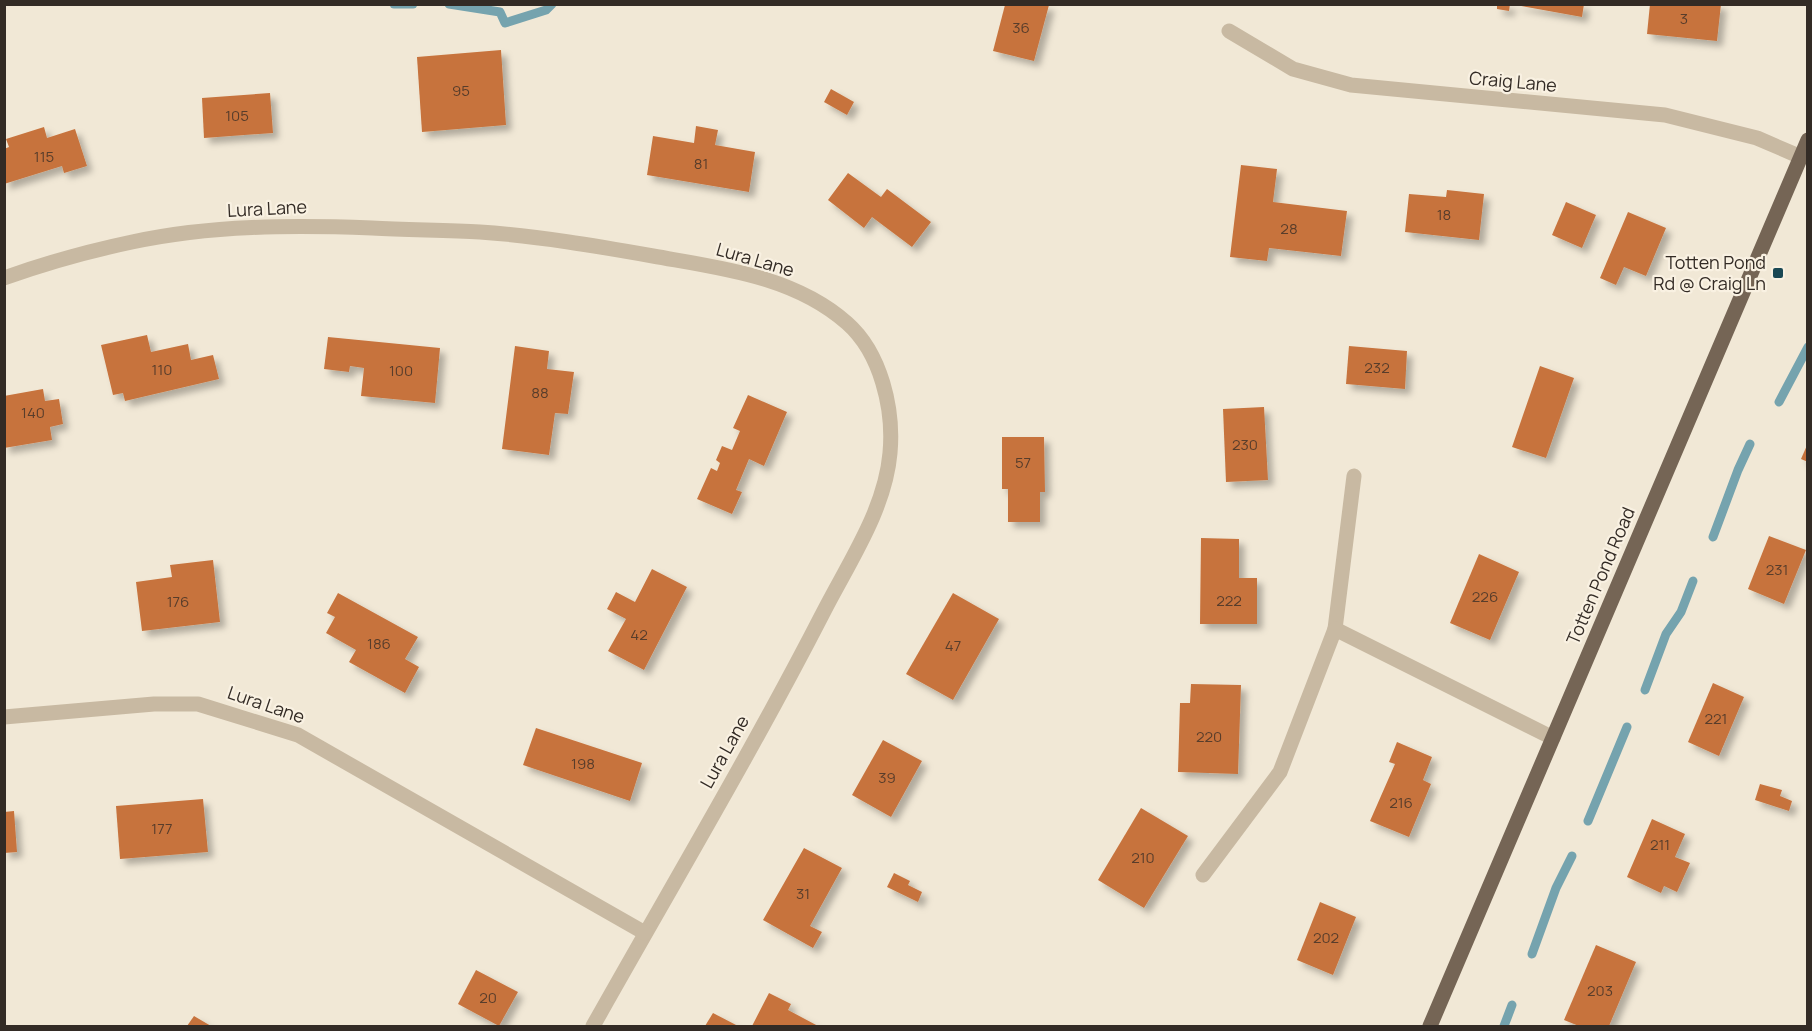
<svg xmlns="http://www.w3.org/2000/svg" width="1812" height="1031" font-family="Manrope,sans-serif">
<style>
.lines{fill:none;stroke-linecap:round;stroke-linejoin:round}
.stream{stroke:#75a3ae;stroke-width:9}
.building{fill:#c7733d;filter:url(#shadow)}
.minor{stroke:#c8b9a2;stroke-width:15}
.major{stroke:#756555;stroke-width:15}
.poi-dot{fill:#1a4854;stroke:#f9f1e2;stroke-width:2}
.labels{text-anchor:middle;stroke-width:4.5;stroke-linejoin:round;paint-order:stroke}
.number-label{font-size:15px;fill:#583d2b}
.street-label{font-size:18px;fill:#332b25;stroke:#f9f1e2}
.poi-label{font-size:18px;fill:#332b25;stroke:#f9f1e2;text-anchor:end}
</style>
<defs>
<filter id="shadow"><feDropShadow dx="5.5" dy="5.5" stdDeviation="3" flood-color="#0004"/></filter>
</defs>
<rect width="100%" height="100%" fill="#f1e8d6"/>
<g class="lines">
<g class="stream">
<polyline points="394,4 413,4"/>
<polyline points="449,4 500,12 505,23 546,10 552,4"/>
<polyline points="1779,402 1808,347"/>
<polyline points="1713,537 1738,470 1750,444"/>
<polyline points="1645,690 1666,634 1681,612 1693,581"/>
<polyline points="1588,821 1627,727"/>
<polyline points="1532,954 1556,888 1572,856"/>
<polyline points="1504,1026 1512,1005"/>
</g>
</g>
<g class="building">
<polygon points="1497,4 1510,4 1509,11 1497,9"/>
<polygon points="1510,4 1584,4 1582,17"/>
<polygon points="1650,4 1721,4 1717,41 1647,34"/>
<polygon points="1005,5 1049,5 1034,61 993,51"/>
<polygon points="501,50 506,125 422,132 417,57"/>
<polygon points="831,89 854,102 847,115 824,102"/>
<polygon points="270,93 273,133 204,138 202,98"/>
<polygon points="696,126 718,130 715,145 755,152 749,192 647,175 653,136 694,143"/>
<polygon points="44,127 47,138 75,129 87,166 64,173 62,166 4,184 4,149 9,147 6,139"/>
<polygon points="1241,165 1277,169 1273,202 1347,211 1341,256 1269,248 1267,261 1230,257"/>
<polygon points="848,173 881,197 887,189 931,222 912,247 872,217 864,228 828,200"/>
<polygon points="1447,190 1484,194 1479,240 1405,232 1409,194 1446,197"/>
<polygon points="1566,202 1596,215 1582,248 1552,235"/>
<polygon points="1628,212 1666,228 1646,276 1624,267 1616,285 1600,278"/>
<polygon points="147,335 151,352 188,344 191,360 213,355 219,379 125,401 123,393 113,395 101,345"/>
<polygon points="328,337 440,348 435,403 361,396 364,368 350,366 349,372 324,369"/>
<polygon points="515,346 549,351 547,369 574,372 568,414 555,413 549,455 502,449"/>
<polygon points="1349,346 1407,351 1405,389 1346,384"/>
<polygon points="1540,366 1574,378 1546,458 1512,447"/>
<polygon points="43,389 45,401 59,399 63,424 50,427 52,440 4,448 4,396"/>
<polygon points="748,395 787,412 764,466 749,459 736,490 742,492 732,514 697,499 711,468 717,471 720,463 716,460 722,446 732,450 740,431 733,428"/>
<polygon points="1264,407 1268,480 1226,482 1223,409"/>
<polygon points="1002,437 1044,437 1045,492 1040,492 1040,522 1008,522 1008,489 1002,489"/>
<polygon points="1808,443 1808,462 1801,459"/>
<polygon points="1769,536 1806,550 1784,604 1748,589"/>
<polygon points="1201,538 1239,539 1239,578 1257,578 1257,624 1200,624"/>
<polygon points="1479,554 1519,572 1490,640 1450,623"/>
<polygon points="213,560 220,622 142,631 136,582 172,577 170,565"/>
<polygon points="652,569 687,587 644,670 608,651 626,619 607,609 616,592 635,602"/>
<polygon points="338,593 418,637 405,659 419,667 405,693 349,662 356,650 326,633 335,617 327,613"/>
<polygon points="953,593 999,619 953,700 906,674"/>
<polygon points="1713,683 1744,697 1719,756 1688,742"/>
<polygon points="1191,684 1241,685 1238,774 1178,772 1180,703 1190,703"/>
<polygon points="536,728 642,763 630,801 523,765"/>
<polygon points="883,740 922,761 891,817 852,795"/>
<polygon points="1397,742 1432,757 1423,780 1431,784 1409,837 1370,821 1395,764 1389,762"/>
<polygon points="1760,784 1782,790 1780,796 1792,801 1789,811 1755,800"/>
<polygon points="203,799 208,852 120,859 116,806"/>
<polygon points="1141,808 1188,836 1144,908 1098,880"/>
<polygon points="14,811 17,852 4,853 4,812"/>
<polygon points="1652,819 1685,834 1675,857 1690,863 1677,892 1664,886 1661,893 1627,877"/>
<polygon points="804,848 842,868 810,926 822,932 813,948 763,920"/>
<polygon points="894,873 910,881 908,885 922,892 918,902 887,887"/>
<polygon points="1320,902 1356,917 1333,975 1297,960"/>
<polygon points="1596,945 1636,962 1609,1026 1579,1026 1564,1020"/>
<polygon points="476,970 518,992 499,1026 458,1004"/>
<polygon points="769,993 791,1004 788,1010 818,1026 752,1026"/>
<polygon points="713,1013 738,1026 705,1026"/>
<polygon points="194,1016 211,1026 187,1026"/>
</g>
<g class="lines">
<g class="minor">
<polyline points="1229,31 1293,69 1351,85 1665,115 1757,138 1801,157"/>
<path d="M4 278C46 263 89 251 132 242 211 225 293 225 372 228 408 230 445 230 480 232 538 236 596 246 653 256 720 268 794 276 847 323 881 353 894 409 890 453 885 510 849 562 823 613 751 753 670 889 593 1026"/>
<polyline points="1335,629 1354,476"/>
<polyline points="4,717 154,704 198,704 298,735 645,933"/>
<polyline points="1203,875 1280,772 1335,629 1553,738"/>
</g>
<polyline class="major" points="1430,1026 1808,140"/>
</g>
<rect class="poi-dot" x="1772" y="267" width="12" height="12" rx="3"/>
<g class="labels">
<g class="number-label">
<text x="1684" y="24">3</text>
<text x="1021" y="33">36</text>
<text x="461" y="96">95</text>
<text x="237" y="121">105</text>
<text x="44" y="162">115</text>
<text x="701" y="169">81</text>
<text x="1444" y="220">18</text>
<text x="1289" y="234">28</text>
<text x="1377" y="373">232</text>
<text x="162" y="375">110</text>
<text x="401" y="376">100</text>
<text x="540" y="398">88</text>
<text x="33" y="418">140</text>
<text x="1245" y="450">230</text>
<text x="1023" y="468">57</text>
<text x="1777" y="575">231</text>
<text x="1485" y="602">226</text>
<text x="1229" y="606">222</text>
<text x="178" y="607">176</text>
<text x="639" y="640">42</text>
<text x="379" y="649">186</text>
<text x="953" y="651">47</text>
<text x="1716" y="724">221</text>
<text x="1209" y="742">220</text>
<text x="583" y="769">198</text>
<text x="887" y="783">39</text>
<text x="1401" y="808">216</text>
<text x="162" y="834">177</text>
<text x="1660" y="850">211</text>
<text x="1143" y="863">210</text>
<text x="803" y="899">31</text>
<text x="1326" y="943">202</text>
<text x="1600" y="996">203</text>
<text x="488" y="1003">20</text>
</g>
<g class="street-label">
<text transform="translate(1513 82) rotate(5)" y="6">Craig Lane</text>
<text transform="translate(267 209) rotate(-3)" y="6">Lura Lane</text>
<text transform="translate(755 260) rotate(16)" y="6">Lura Lane</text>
<text transform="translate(1601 576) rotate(-67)" y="6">Totten Pond Road</text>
<text transform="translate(266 705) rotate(19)" y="6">Lura Lane</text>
<text transform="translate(725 752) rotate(-61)" y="6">Lura Lane</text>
</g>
<g class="poi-label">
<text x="1766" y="269">Totten Pond<tspan x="1766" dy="21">Rd @ Craig Ln</tspan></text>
</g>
</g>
<rect width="1812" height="1031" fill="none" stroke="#332b25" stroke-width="12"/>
</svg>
